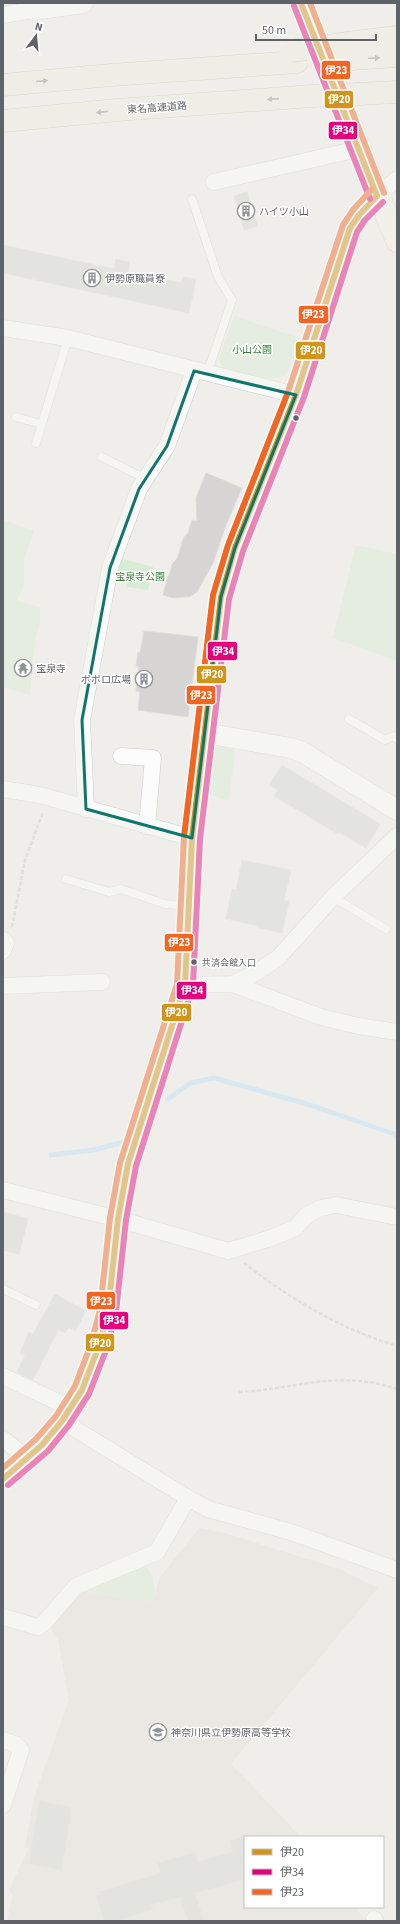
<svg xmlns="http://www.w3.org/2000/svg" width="400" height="1924" font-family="'Source Sans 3','Noto Sans JP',sans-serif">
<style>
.education{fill:#e2e0da}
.green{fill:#d8ebd6}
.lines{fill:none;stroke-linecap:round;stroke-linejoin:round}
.stream{stroke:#bfe0f9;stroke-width:5}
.building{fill:#d6d5d3;stroke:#deddd9}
.service-casing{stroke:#cbcccc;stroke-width:9}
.minor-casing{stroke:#cbcccc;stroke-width:17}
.tertiary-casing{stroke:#cbcccc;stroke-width:21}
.primary-casing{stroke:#d7ceb8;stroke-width:23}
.motorway-casing{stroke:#c8b996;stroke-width:23}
.path{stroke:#cacfcc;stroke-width:2.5;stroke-dasharray:4 2;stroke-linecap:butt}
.service{stroke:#fdfcfc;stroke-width:8}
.minor{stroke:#fdfcfc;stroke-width:16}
.tertiary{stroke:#fdfcfc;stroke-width:20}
.primary{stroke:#f4f2e9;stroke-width:22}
.motorway{stroke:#f0ede3;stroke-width:22}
.motorway-bridge-casing{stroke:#c8b996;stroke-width:23;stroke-linecap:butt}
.motorway-bridge{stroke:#f0ede3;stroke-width:22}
.bus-1-casing{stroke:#fff;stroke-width:9}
.bus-2-casing{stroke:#fff;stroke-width:9}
.bus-3-casing{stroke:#fff;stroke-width:9}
.bus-1{stroke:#d1951a;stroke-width:6}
.bus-2{stroke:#e5007d;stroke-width:6}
.bus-3{stroke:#f26522;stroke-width:6}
.oneway{fill:#929393}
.marked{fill:none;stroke:#0f766e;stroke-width:3;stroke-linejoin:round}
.bus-dot{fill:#5f6368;stroke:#fff;stroke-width:1.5}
.labels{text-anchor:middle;stroke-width:3;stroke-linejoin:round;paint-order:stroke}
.bus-label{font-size:9px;fill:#5f6368;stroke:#fff;text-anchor:start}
.street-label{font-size:10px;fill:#5f6368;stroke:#fff}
.poi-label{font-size:10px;fill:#5f6368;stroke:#fff;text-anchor:start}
.park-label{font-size:10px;fill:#348238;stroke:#fff}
.line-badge{stroke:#fff;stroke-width:1.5}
.badge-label{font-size:11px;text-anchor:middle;font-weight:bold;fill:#fff}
</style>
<rect width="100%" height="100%" fill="#efeeea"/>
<polygon class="education" points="199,1528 225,1533 339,1569 378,1588 231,1764 301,1837 245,1837 245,1907 355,1907 367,1921 7,1921 13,1895 9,1890 29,1848 25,1847 34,1797 69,1700 58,1640 49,1626 80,1591 150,1602 155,1596 160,1577"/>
<g class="green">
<path d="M234 316 297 337 292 363 286 375C266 384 242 373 222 368L219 358Z"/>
<polygon points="3,520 34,531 24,559 24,584 17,601 40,607 40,623 35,639 30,695 3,687"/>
<polygon points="356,545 397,554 397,661 333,638"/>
<polygon points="119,558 153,567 148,590 127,587 129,576 120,574 118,572"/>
<polygon points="215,746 235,750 229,801 209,794"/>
<polygon points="143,1560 153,1578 155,1596 149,1602 77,1590"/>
</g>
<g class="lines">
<g class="stream">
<polyline points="168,1099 190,1083 214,1078 307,1104 397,1135"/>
<polyline points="51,1155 94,1150 124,1142"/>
</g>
</g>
<g class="building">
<polygon points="247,192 258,226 244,230 234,196"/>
<polygon points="3,245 114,269 116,259 130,262 128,272 181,283 183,277 196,279 189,313 3,273"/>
<polygon points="206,473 242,488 226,525 213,563 197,592 191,596 186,597 174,598 163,595 168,576 169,576 172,564 177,559 184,537 188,533 192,520 197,521 196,498"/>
<polygon points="144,631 198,637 188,717 138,710 140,692 136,691 139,667 136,666 138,652 140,653"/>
<polygon points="282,765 380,824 366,848 339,832 338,834 274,796 278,790 269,785"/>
<polygon points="242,860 291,870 284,900 289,901 282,933 259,928 260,926 226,919 232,889 236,890"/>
<polygon points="3,1212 28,1219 19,1254 3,1250"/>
<polygon points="55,1294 86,1311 75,1331 69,1328 65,1333 58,1330 33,1380 17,1372 25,1355 20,1353 29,1332 33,1334"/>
<polygon points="39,1801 72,1807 62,1870 29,1864"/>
<polygon points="245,1836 245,1879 195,1893 204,1921 188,1921 180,1897 151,1905 153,1910 116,1921 104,1921 96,1895 100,1894 99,1892 161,1873 158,1863 195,1852 198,1862 233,1852 230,1841"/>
</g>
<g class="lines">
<defs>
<g id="service">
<polyline points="192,199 218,277 232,300 207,374"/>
<polyline points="16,417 41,424"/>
<polyline points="36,443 68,338"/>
<polyline points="102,457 146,479"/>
<polyline points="349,719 385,740 393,736 397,739"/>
<polyline points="66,879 109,892 121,889 165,904 189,906"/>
<polyline points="333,897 386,929"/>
<polyline points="3,1289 36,1305"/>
</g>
<g id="minor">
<polyline points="3,15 33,10"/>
<polyline points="214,182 358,149"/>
<polyline points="377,196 397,179"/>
<polyline points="3,328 68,338 296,395"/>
<polyline points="121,756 153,758 147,826"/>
<polyline points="3,789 40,795 192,838"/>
<polyline points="86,809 82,720 110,568 139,489 167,446 194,371"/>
<polyline points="3,940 6,943 3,951"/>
<polyline points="233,984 321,1017 358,1026 397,1032"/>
<polyline points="185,985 233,984 257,972 278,958 333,897 397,836"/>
<polyline points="3,986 102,982"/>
<polyline points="3,1190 118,1219 228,1251 271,1238 295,1228 307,1215 321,1208 336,1205 397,1217"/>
<polyline points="3,1376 70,1408"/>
<polyline points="62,1421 188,1498 208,1509 291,1532 397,1570"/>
<polyline points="3,1439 27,1458"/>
<polyline points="3,1617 38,1627 44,1623 76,1586 157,1552 188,1498"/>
<polyline points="3,1740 15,1744 21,1750 3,1805"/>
<polyline points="374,1919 375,1921"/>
</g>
<g id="tertiary">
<polyline points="33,10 83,3"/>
<polyline points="204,733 291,748 302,752 397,810"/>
<polyline points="3,1479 42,1445 62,1421 82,1390 99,1346 108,1311 118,1219 128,1164 177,1013 185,985 192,838 221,597 235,548 296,395 350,228 359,215 377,196"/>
</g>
<polyline id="primary" points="301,3 397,241"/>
<g id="motorway">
<polyline points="348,43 397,37"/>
<polyline points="351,59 397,56"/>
<polyline points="3,85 111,75 297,62"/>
<polyline points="359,94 397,92"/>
<polyline points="3,121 117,110 312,96"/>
</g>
</defs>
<use href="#service" class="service-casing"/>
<use href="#minor" class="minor-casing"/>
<use href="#tertiary" class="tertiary-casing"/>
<use href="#primary" class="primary-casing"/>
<use href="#motorway" class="motorway-casing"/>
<g class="path">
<polyline points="12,927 25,860 43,812"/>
<path d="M244 1263C290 1299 341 1329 397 1346"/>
<path d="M239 1392C298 1389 337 1369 397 1389"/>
</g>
<use href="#service" class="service"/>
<use href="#minor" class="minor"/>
<use href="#tertiary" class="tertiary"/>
<use href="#primary" class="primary"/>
<use href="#motorway" class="motorway"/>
<defs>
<g id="motorway-bridge">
<polyline points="291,51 348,43"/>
<polyline points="318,61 351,59"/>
<polyline points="312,96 359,94"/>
</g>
</defs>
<use href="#motorway-bridge" class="motorway-bridge-casing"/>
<use href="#motorway-bridge" class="motorway-bridge"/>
<defs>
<g id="bus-1">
<polyline points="301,3 377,196"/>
<polyline points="3,1479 42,1445 62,1421 82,1390 99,1346 108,1311 118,1219 128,1164 185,985 192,838 221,597 235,548 296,395 350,228 359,215 377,196"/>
</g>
<g id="bus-2">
<polyline points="294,6 370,199"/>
<polyline points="8,1485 48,1451 69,1425 89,1394 107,1348 116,1312 126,1220 136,1166 193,986 200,839 229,599 243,551 304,397 357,232 365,220 383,202"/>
</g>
<g id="bus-3">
<polyline points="310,3 384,193"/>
<polyline points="3,1468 36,1439 56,1416 75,1386 91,1344 100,1310 110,1218 120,1163 177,984 184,837 213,595 228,545 288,392 343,225 353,210 371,190"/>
</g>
</defs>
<use href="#bus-1" class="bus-1-casing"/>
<use href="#bus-2" class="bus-2-casing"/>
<use href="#bus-3" class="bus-3-casing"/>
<use href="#bus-1" class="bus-1"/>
<use href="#bus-2" class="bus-2"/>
<use href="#bus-3" class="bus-3"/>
</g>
<defs><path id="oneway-solid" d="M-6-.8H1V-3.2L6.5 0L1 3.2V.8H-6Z"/></defs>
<g class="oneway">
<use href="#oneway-solid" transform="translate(374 58) rotate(-3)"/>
<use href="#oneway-solid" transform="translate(42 81) rotate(-5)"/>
<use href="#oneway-solid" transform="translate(273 99) rotate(176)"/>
<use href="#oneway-solid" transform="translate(102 112) rotate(174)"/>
</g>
<path d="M0 0H400V1924H0ZM194 371 296 395 235 548 221 597 192 838 86 809 82 720 110 568 139 489 167 446Z" fill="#efeeea" fill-opacity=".55" fill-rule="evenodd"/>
<path class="marked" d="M194 371 296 395 235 548 221 597 192 838 86 809 82 720 110 568 139 489 167 446Z"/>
<defs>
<symbol id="building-ring" viewBox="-11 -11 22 22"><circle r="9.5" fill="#fff" stroke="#919496" stroke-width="1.5"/><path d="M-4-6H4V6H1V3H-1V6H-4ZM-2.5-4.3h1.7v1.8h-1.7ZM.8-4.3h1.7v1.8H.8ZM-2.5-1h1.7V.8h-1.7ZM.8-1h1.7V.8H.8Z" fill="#919496"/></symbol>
<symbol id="temple-ring" viewBox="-11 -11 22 22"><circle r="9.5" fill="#fff" stroke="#919496" stroke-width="1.5"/><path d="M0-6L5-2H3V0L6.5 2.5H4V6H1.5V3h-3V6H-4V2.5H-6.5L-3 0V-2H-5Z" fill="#919496"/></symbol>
<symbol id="school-ring" viewBox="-11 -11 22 22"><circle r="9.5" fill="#fff" stroke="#919496" stroke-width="1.5"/><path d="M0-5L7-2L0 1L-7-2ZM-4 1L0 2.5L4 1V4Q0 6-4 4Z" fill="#919496"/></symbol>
</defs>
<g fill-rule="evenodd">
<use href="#building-ring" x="236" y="201" width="20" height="20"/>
<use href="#building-ring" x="82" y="268" width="20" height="20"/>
<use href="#temple-ring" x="13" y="658" width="20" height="20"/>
<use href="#building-ring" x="134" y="669" width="20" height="20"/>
<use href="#school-ring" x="148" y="1722" width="20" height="20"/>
</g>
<g class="bus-dot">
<circle cx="296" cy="418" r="3.5"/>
<circle cx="194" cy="962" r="3.5"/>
</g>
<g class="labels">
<g class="bus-label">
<text x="202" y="966">共済会館入口</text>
</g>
<g class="street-label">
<text transform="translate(157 107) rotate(-4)" y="4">東名高速道路</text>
</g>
<g class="poi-label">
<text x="259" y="215">ハイツ小山</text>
<text x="105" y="282">伊勢原職員寮</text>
<text x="36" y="672">宝泉寺</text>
<text x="131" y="683" text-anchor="end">ポポロ広場</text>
<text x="171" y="1736">神奈川県立伊勢原高等学校</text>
</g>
<g class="park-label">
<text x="252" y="353">小山公園</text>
<text x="140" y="580">宝泉寺公園</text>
</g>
</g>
<g class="line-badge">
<rect x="321" y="60" width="30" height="20" rx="4" fill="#f26522"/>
<rect x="324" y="90" width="30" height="19" rx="4" fill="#d1951a"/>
<rect x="328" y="121" width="30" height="19" rx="4" fill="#e5007d"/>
<rect x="298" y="305" width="31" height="19" rx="4" fill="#f26522"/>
<rect x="295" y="341" width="31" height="19" rx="4" fill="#d1951a"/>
<rect x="207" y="641" width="31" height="20" rx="4" fill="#e5007d"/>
<rect x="196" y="665" width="31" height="19" rx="4" fill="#d1951a"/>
<rect x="186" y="685" width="30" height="20" rx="4" fill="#f26522"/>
<rect x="164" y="933" width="30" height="19" rx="4" fill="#f26522"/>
<rect x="176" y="981" width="31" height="19" rx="4" fill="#e5007d"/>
<rect x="161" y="1003" width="31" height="19" rx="4" fill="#d1951a"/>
<rect x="86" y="1291" width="30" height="19" rx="4" fill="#f26522"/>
<rect x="99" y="1311" width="30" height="19" rx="4" fill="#e5007d"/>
<rect x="85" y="1333" width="30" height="19" rx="4" fill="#d1951a"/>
</g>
<g class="badge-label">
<text x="336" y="74">伊23</text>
<text x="339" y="103">伊20</text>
<text x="343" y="134">伊34</text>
<text x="313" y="318">伊23</text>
<text x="311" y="354">伊20</text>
<text x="223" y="655">伊34</text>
<text x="212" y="678">伊20</text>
<text x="201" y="699">伊23</text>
<text x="179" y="946">伊23</text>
<text x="192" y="994">伊34</text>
<text x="176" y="1016">伊20</text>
<text x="101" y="1305">伊23</text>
<text x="114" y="1324">伊34</text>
<text x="100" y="1347">伊20</text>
</g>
<rect width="400" height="1924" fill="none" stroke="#5f6368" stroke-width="8"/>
<rect x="244" y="1836" width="140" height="72" fill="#ffffff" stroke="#bfc1c3"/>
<rect x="252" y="1849" width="20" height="6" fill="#d1951a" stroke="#bfc1c3"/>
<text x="280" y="1856" font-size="12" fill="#5f6368">伊20</text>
<rect x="252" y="1869" width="20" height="6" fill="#e5007d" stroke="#bfc1c3"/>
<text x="280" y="1876" font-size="12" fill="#5f6368">伊34</text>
<rect x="252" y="1889" width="20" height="6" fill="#f26522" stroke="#bfc1c3"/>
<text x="280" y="1896" font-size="12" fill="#5f6368">伊23</text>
<g transform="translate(36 36) rotate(16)" stroke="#ffffff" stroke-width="3" paint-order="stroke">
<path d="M0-3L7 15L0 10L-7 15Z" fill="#5f6368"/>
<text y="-6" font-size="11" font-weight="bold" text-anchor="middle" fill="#5f6368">N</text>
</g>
<path d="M256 34v6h120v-6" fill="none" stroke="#5f6368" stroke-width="2"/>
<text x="262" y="34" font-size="12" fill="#5f6368" stroke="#ffffff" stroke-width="3" paint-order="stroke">50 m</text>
</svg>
